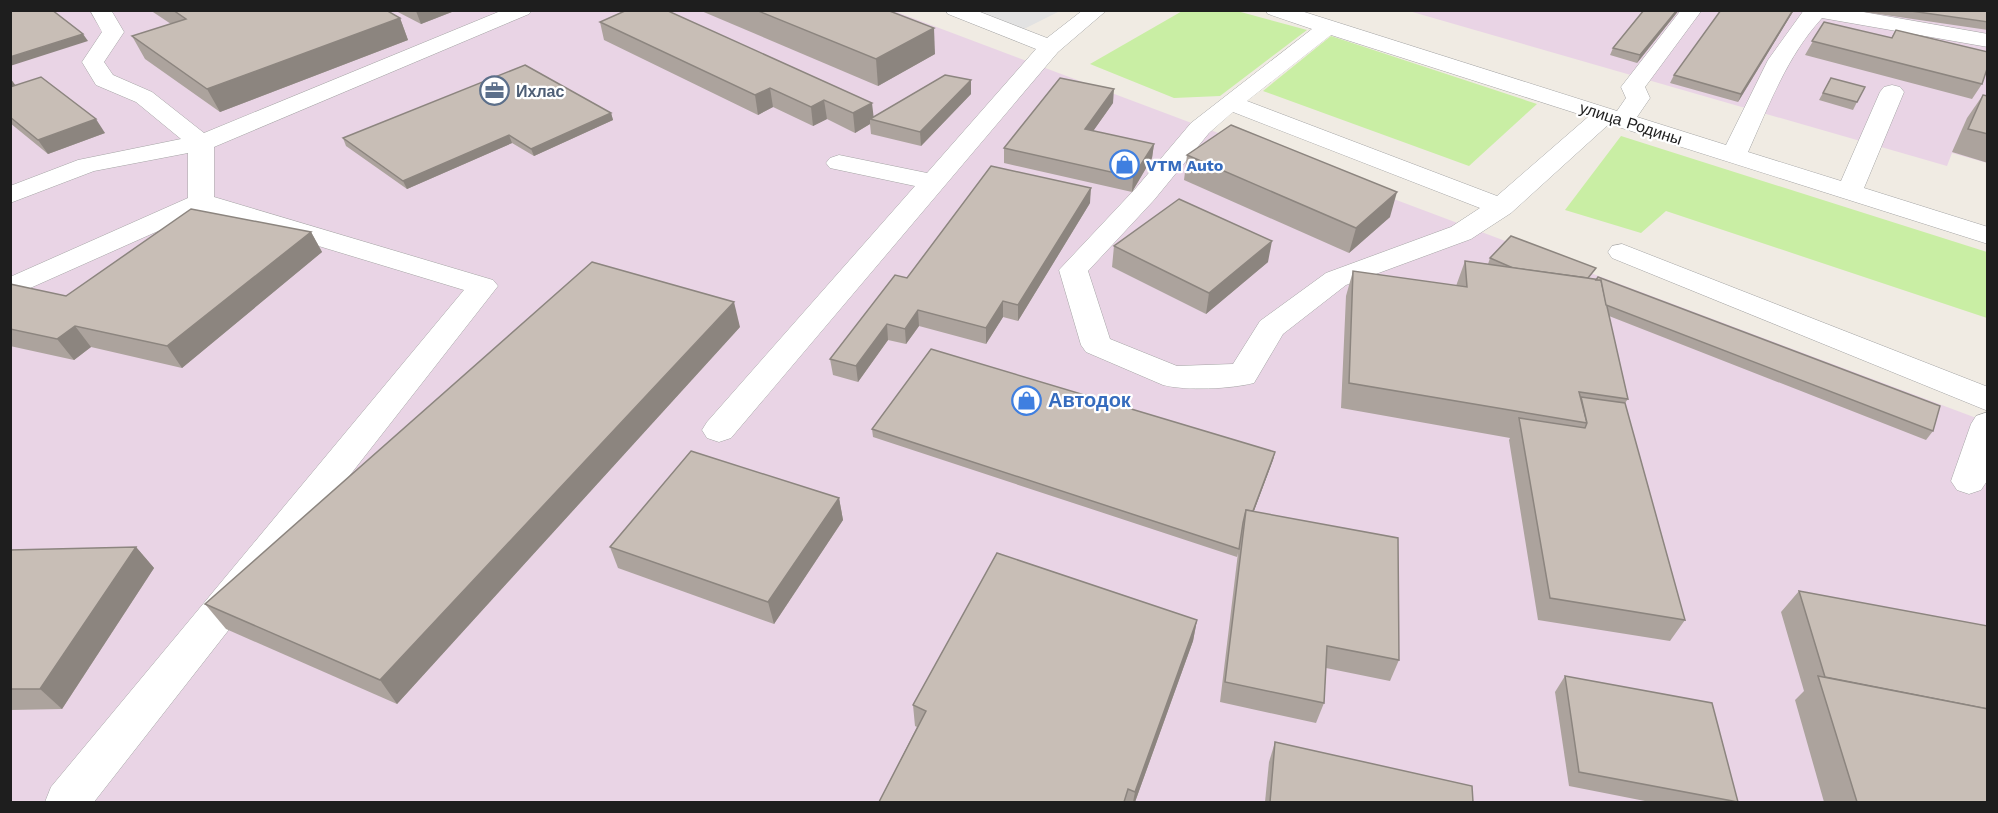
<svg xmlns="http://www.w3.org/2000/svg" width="1998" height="813" font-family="'Work Sans',sans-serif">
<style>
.industrial{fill:#e9d4e5}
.grass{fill:#c9eea4}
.parking{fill:#e2e2e2}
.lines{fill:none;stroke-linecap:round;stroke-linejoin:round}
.minor-casing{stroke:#a5a5a5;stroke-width:1}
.minor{fill:#fff;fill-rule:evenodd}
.wall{fill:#aca39d}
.shaded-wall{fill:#8c857f}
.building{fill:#c8beb6;stroke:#8c857f;stroke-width:1.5}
.labels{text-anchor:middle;stroke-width:4.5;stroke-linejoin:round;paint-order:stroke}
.far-service-label{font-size:16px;font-weight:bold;fill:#4e5e75;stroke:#fff;text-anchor:start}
.far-street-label{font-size:16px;fill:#1e1e1e;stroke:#fff}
.far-shop-label{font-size:16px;font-weight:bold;fill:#366cbe;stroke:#fff;text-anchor:start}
.shop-label{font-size:20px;font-weight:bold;fill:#366cbe;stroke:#fff;text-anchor:start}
</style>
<rect width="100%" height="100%" fill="#f0ebe3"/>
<g class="industrial">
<polygon points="10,11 894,11 1987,422 1987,802 11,802"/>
<polygon points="1409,11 1987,11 1987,163 1952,153 1947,166"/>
</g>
<g class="grass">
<polygon points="1184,10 1237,11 1307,30 1220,96 1174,98 1090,64"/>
<polygon points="1331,36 1537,104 1469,166 1263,91"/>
<polygon points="1621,136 1987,252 1987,318 1666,211 1641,233 1565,210"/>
</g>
<polygon class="parking" points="968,11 1060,11 1020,31"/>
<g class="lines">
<defs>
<g id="minor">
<polygon points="90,10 111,10 124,32 104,62 113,75 152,92 204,133 503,10 532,10 529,14 214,147 214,197 493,280 498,286 94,802 45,802 51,787 464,290 203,211 10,297 10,277 188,198 188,153 94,171 10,203 10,186 78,160 181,139 136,102 96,85 82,62 102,32"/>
<polygon points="945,10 975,10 1047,38 1083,10 1107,10 1058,52 731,438 719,442 707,438 702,430 707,422 915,186 830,168 826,163 830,158 839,155 927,173 1036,49 948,14"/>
<path d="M1265 10H1298L1617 111 1626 98 1621 87 1681 10H1702L1645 87 1650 98 1637 117 1726 145 1768 60 1804 10H1852L1988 34V47L1822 18C1787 56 1769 105 1748 152L1841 181 1880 92 1884 87 1892 85 1900 87 1904 92 1864 188 1988 227V244L1609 124 1511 213 1471 239 1346 285 1283 334 1254 383C1231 389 1186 391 1163 385L1086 352 1081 345 1059 270 1136 188 1191 123 1312 29 1268 14ZM1331 35 1588 117 1497 196 1247 101ZM1233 112 1480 208 1451 227 1326 273 1260 321 1233 364 1177 366 1110 339 1088 271 1154 200 1209 133Z"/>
<polygon points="1622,244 1988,387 1988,411 1612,258 1608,252 1612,246"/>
<polygon points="1988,412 1987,481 1981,490 1969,494 1957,490 1951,481 1971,424 1976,416"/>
</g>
</defs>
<use href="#minor" class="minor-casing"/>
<use href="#minor" class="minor"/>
</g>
<g class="wall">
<polygon points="150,10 386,10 400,18 408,40 220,112 145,59 132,36 171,24"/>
<polygon points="394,10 457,10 421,24"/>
<polygon points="699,10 887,10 935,54 878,86"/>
<polygon points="1644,10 1679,10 1637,63 1610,55 1613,48"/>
<polygon points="1794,10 1738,102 1670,83 1674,75"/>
<polygon points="1851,10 1982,10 1988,11 1988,30"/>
<polygon points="600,22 873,117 971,94 921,146 871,134 870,124 855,133 827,119 813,126 773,107 758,115 604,40"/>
<polygon points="1824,22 1891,38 1896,30 1982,84 1972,99 1805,55"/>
<polygon points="10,78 16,86 105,133 48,154 10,123"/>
<polygon points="1831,78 1857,102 1853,110 1819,100"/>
<polygon points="1983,95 1988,96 1988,163 1952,152 1967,118"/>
<polygon points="1113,103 1093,131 1154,144 1152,158 1132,192 1004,163 1004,148"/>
<polygon points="611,113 613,120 534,156 512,143 407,189 346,146 343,138"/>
<polygon points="1187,155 1390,217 1349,253 1184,180"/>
<polygon points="1090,203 1018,321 1003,317 986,344 919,326 906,344 888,340 858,382 833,375 830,359 907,278"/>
<polygon points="311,232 322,252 182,368 91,347 74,360 10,346 10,284 66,296"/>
<polygon points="1114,246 1268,262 1206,314 1112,267"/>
<polygon points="1490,258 1591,279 1933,431 1926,440 1609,316 1628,399 1625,403 1685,620 1670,641 1538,620 1509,440 1510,438 1341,408 1346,296 1353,271 1456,286 1465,261 1488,264"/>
<polygon points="740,327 397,704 226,629 205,604"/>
<polygon points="872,429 1275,452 1273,460 1254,511 1399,660 1390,681 1326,668 1324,703 1316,723 1220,702 1238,553 1237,557 873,437"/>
<polygon points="839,498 843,520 774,624 618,568 610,547"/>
<polygon points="136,547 154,568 62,709 10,710 10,550"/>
<polygon points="1799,591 1988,802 1824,802 1795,700 1804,691 1781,612"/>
<polygon points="1197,620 1193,641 1135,802 879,802 917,727 915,726 913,705"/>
<polygon points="1565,676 1738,802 1650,802 1569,786 1555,692"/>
<polygon points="1275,742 1473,802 1265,802 1269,762"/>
</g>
<g class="shaded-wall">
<polygon points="457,10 421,24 416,11"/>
<polygon points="1677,10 1679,10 1637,63 1640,55"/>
<polygon points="1793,10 1794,10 1738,102 1741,94"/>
<polygon points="400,18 408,40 220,112 207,89"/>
<polygon points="934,28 935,54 878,86 876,59"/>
<polygon points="83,34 88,41 10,66 10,57"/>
<polygon points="10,78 18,89 10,91"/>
<polygon points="971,80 971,94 921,146 920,132"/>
<polygon points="770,88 773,107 758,115 755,95"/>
<polygon points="1114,89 1113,103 1084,144 1085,129"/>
<polygon points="824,100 827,119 813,126 811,107"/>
<polygon points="872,103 874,120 870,119 870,124 855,133 853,113"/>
<polygon points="611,113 613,120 534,156 531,149"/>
<polygon points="96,119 105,133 48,154 38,140"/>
<polygon points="509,135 512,143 407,189 403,181"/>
<polygon points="1154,144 1152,158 1132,192 1133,177"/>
<polygon points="1091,188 1090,203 1018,321 1018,305"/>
<polygon points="1397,192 1390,217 1349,253 1356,228"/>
<polygon points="311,232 322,252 182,368 167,346"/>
<polygon points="1272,241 1268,262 1206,314 1209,293"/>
<polygon points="1003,301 1003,317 986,344 986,328"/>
<polygon points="734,302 740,327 397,704 380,680"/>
<polygon points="918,310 919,326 906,344 905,329"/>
<polygon points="887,324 888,340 858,382 856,366"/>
<polygon points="75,326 91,347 74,360 57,339"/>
<polygon points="1275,452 1273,460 1246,532 1248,524"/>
<polygon points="839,498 843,520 774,624 768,602"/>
<polygon points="136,547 154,568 62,709 40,689"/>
<polygon points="1197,620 1193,641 1135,802 1133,802 1135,792"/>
</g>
<g class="building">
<polygon points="10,10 52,10 83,34 10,57"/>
<polygon points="173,10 386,10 400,18 207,89 132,36 186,19"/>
<polygon points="627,10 666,10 872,103 853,113 824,100 811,107 770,88 755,95 600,22"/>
<polygon points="756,10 887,10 934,28 876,59"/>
<polygon points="1644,10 1677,10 1640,55 1613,48"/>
<polygon points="1721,10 1793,10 1741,94 1674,75"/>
<polygon points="1904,10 1982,10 1988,11 1988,22"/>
<polygon points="1824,22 1892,38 1896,30 1988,52 1988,66 1982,84 1812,41"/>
<polygon points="525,65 611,113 531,149 509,135 403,181 343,138"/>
<polygon points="945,75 971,80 920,132 870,119"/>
<polygon points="41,77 96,119 38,140 10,117 10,87"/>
<polygon points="1060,78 1114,89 1085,129 1154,144 1133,177 1004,148"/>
<polygon points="1831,78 1865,87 1857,102 1823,93"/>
<polygon points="1983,95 1988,96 1988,134 1968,129"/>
<polygon points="1231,125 1397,192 1356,228 1187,155"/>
<polygon points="991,166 1091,188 1018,305 1003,301 986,328 918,310 905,329 887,324 856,366 830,359 895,275 907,278"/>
<polygon points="1179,199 1272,241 1209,293 1114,246"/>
<polygon points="191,209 311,232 167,346 75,326 57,339 10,329 10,284 66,296"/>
<polygon points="1511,236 1596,268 1588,278 1513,268 1490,258"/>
<polygon points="1465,261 1601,280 1628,399 1579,392 1587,423 1349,383 1353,271 1467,287"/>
<polygon points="592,262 734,302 380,680 205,604"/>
<polygon points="1598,277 1940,406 1933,431 1606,305 1601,280 1596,280"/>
<polygon points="931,349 1275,452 1253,511 1246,510 1243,523 1239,549 872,429"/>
<polygon points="1581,397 1625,403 1685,620 1550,598 1519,418 1585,428 1587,423"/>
<polygon points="691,451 839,498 768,602 610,547"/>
<polygon points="1246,510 1398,538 1399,660 1327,646 1324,703 1225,682"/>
<polygon points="136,547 40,689 10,689 10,550"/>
<polygon points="997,553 1197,620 1135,792 1128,789 1124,802 879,802 926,711 913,705"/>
<polygon points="1799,591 1988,626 1988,709 1825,677"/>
<polygon points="1565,676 1712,703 1738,802 1579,772"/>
<polygon points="1818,676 1988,709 1988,802 1857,802"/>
<polygon points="1275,742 1472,786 1473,802 1270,802"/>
</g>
<defs>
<symbol id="office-ring" viewBox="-11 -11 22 22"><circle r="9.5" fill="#fff" stroke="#5c6f8a" stroke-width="1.5"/><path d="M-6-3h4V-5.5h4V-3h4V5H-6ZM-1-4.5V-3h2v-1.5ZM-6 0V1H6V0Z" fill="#5c6f8a"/></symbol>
<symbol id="shop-ring" viewBox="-11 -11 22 22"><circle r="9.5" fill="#fff" stroke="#3f7fe0" stroke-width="1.5"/><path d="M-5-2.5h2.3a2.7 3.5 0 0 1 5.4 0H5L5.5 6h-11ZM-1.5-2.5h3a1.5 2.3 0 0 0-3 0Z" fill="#3f7fe0"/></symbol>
</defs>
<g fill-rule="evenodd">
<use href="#office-ring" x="478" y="74" width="33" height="33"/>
<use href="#shop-ring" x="1108" y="148" width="33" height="33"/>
<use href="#shop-ring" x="1010" y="384" width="33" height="33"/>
</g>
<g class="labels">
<g class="far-service-label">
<text x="516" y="97">Ихлас</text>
</g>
<g class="far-street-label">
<text transform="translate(1631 123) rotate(18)" y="6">улица Родины</text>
</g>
<g class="far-shop-label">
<text x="1146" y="171">VTM Auto</text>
</g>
<g class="shop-label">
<text x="1048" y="407">Автодок</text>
</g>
</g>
<rect width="1998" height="813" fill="none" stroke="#1e1e1e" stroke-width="24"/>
</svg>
